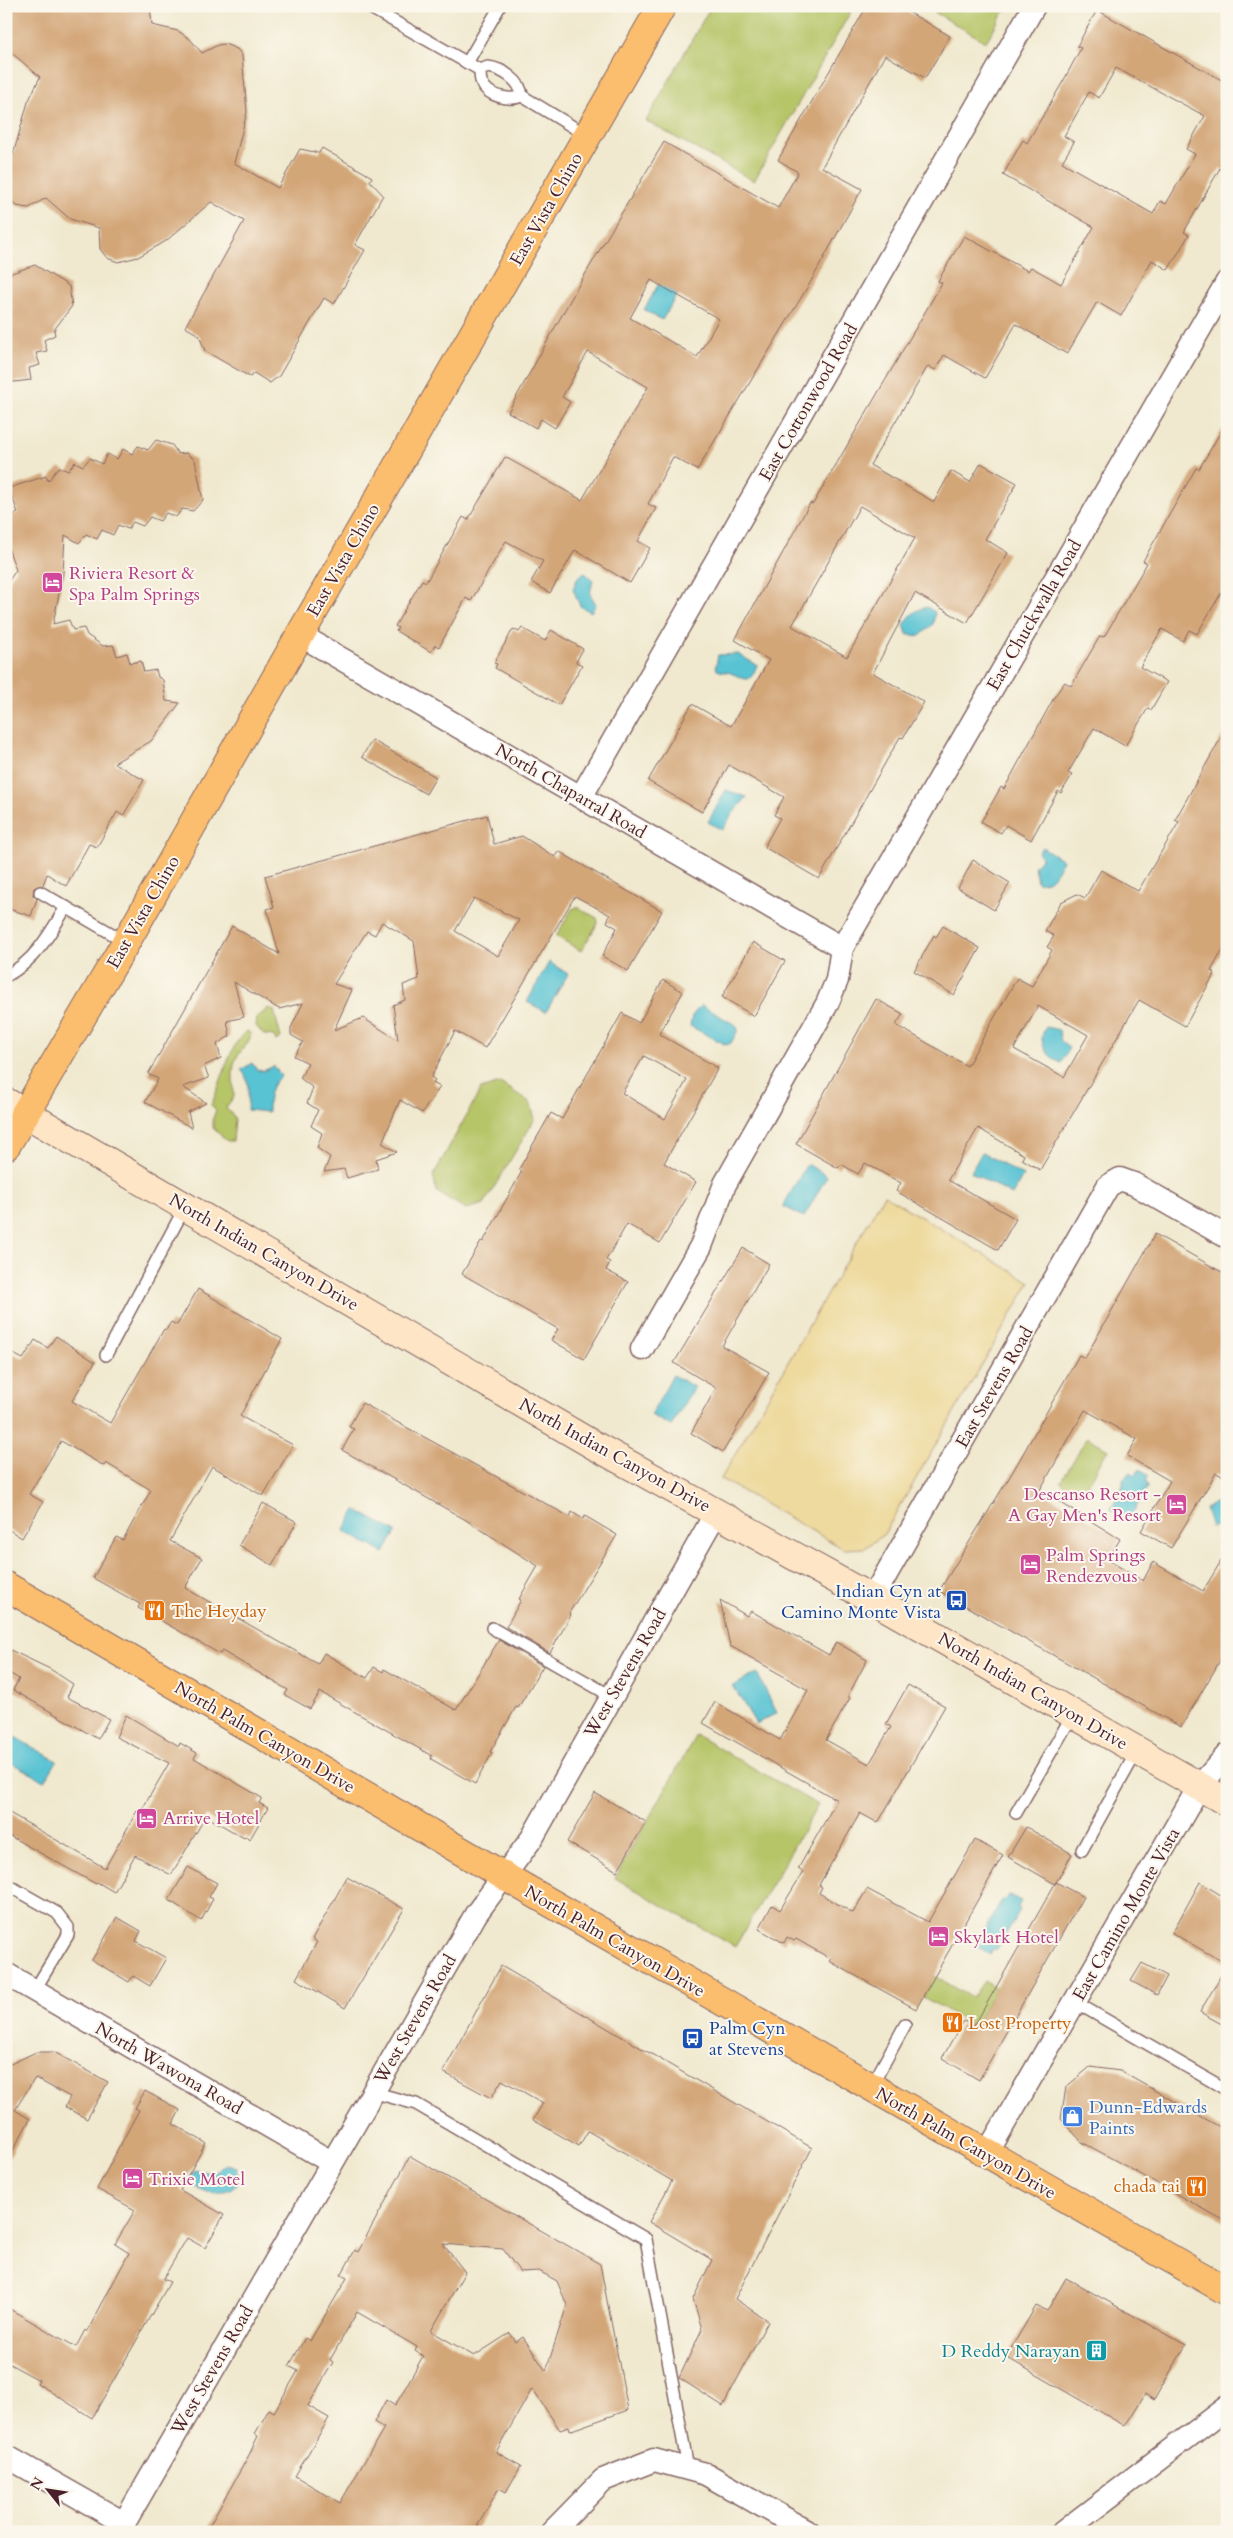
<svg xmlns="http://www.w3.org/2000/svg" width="1233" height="2538" font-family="Cardo,serif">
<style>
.green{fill:#b6c568;stroke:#80724a}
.sand{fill:#eeda9e;stroke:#9c7c64}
.water{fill:#58c3d3;stroke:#51717f}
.building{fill:#d3a678;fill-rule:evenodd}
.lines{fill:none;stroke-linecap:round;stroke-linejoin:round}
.lane-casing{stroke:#846664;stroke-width:14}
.street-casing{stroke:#846664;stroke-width:25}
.secondary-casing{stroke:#846664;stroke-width:30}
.primary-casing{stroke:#846664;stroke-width:30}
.lane{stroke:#fff;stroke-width:11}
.street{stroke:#fff;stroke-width:22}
.secondary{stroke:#fde5c5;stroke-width:28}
.primary{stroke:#fbbd6e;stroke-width:28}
.labels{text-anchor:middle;stroke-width:4;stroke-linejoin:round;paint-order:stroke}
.street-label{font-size:18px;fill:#4a1f2b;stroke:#fbf7ec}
.hotel-label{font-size:18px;fill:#b23c85;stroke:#fbf7ec;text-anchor:start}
.transit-label{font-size:18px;fill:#164399;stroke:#fbf7ec;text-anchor:end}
.food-label{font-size:18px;fill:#c56008;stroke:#fbf7ec;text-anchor:start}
.shop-label{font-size:18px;fill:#366cbe;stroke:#fbf7ec;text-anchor:start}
.culture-label{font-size:18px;fill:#0d838f;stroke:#fbf7ec;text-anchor:end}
</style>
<rect width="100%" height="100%" fill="#fbf7ec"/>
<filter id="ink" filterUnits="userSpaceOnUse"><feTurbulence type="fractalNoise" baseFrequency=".02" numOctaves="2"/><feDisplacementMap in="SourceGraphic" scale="10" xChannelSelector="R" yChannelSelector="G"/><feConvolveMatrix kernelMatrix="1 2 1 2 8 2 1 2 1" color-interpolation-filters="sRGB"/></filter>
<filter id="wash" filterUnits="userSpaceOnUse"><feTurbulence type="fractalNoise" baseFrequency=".0096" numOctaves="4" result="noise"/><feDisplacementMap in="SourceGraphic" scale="20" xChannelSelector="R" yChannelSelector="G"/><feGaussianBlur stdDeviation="1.12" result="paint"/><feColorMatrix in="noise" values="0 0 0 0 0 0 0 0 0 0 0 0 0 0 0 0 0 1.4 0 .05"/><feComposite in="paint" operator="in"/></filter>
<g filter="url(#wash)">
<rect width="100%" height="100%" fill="#f0e9cf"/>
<g class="green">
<polygon points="711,6 854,6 754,181 646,121"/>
<polygon points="924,6 1007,6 986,42"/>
<polygon points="577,907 597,918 598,923 581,951 556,936 572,909"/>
<polygon points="268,1008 274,1010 281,1038 276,1041 274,1036 264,1035 256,1026 257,1018"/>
<path d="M247 1031 251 1034C249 1046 239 1050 235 1061 231 1073 234 1085 234 1097L226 1107 235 1119 233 1141H227L213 1128V1118L216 1110 211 1105C221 1085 230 1042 247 1031Z"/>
<polygon points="500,1083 530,1102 535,1119 484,1204 466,1209 437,1192 433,1176 481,1089"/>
<polygon points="1087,1437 1108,1449 1083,1494 1061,1482"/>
<polygon points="696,1735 818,1805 735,1947 615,1878"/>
<polygon points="934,1976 972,1998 984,1981 996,1988 974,2026 923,1997"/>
</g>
<polygon class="sand" points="884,1195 1030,1282 884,1534 865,1548 844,1549 721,1479"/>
<g class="water">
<polygon points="667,269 686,280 662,320 644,310"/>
<polygon points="585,573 593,580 590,594 596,604 591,612 580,606 573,589 578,577"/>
<path d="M927 607 935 612 933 624 920 636 907 634 904 625C909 616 916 609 927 607Z"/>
<path d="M738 654 757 665C750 683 749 681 733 674 728 671 723 673 717 670L716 665 718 655Z"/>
<polygon points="726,790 747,797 733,813 722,830 708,822"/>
<path d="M1042 847 1063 860C1056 871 1052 885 1037 882L1034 867 1042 857 1038 853Z"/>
<polygon points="549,962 568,974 546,1012 527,1002"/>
<polygon points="701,1005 737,1026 738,1030 731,1043 726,1045 690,1026 692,1016"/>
<path d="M1046 1027 1059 1030 1061 1042 1069 1048 1061 1063C1047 1056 1036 1043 1046 1027Z"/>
<path d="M252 1063 257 1070 263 1071 274 1066 281 1076C269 1085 268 1098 268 1112L247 1110C248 1097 251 1079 241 1070Z"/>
<polygon points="982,1152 1023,1176 1012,1195 971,1172"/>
<polygon points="807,1164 827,1176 804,1217 783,1206"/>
<polygon points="673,1375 694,1387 671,1426 651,1415"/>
<polygon points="1139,1470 1148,1475 1146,1481 1148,1487 1129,1519 1111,1509 1123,1486 1123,1480 1130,1472 1136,1475"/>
<polygon points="1227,1496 1227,1523 1211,1527 1205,1509"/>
<polygon points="356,1510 396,1532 384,1553 344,1531"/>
<polygon points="757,1673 777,1713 756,1724 733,1686"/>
<polygon points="6,1732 57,1761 45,1781 6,1760"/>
<polygon points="1009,1895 1021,1901 1018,1907 1020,1910 997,1949 993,1949 990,1954 978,1947 981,1944 979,1939 1002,1900 1006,1900"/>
<path d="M226 2165 236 2168 239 2180C231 2197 195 2198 191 2177L195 2170 212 2173Z"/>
</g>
<g id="blocks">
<g class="building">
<polygon points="6,6 150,6 152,25 178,31 190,39 202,53 218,45 225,44 237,49 242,55 247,112 234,163 278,188 300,149 319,153 322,148 372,177 370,181 383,195 355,245 365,250 334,304 324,298 279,376 270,383 254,373 250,377 205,351 199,335 185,327 244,221 211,202 166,241 138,257 118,262 107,258 100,249 99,228 70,219 46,198 29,208 22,207 17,206 6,196 6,179 28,102 40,77 6,48"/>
<path d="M867 6H898L950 36 925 78 885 55 822 167 862 189 810 283 697 470 673 457 648 504 656 508 638 541 650 548 630 583 575 550 550 593 531 582 543 561 506 541 471 601 466 598 439 647 435 645 431 652 396 631 398 628 395 626 422 580 426 582 463 517 468 520 505 457 582 500 648 387 588 352 562 397 570 402 555 428 541 419 536 428 508 412 577 288 664 142 778 208 798 172 778 160ZM651 280 719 319 697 357 630 318Z"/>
<path d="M1097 10 1225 82 1227 78V172L1220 168 1184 232 1189 235 1168 270 1152 260 1121 316 1097 302 1067 354 1016 324 985 378 944 355 935 370 928 366 870 465 934 502 951 471 970 482 981 463 1017 483 985 539 1008 553 967 623 915 593 873 673 924 702 903 738 900 737 819 879 764 847 780 818 774 815 784 797 729 765 702 812 648 781 692 704 731 726 769 660 735 640 810 503 813 504 942 283 938 281 964 236 1028 271 1031 267 1061 284 1094 227 1003 175 1023 140 1027 143 1065 78 1081 48 1077 46ZM1116 68 1205 116 1186 149 1195 154 1166 204 1160 201 1153 214 1062 162 1074 142 1064 136 1089 92 1099 98ZM860 506 915 538 847 657 792 626Z"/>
<polygon points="35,265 69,286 72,306 54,330 55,335 44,340 47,351 36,353 40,365 29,368 31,380 6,383 6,275"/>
<polygon points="1227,421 1227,583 1197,634 1189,630 1183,641 1162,629 1140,667 1167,682 1151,710 1148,708 1125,746 1094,728 1068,773 1072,775 1061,793 1058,791 1031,840 1006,825 1001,833 981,822 1001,787 1004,789 1056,694 1065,682 1071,686 1100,636 1104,637 1147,563 1143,561 1196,468 1199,469"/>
<polygon points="156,440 172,445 178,454 186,453 195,460 203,500 193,511 182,509 176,517 166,513 160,521 150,517 143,526 133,522 128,529 118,525 113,535 102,530 97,539 86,534 79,543 65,535 63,574 53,624 69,620 73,630 84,628 87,635 103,646 113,645 117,656 127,653 130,663 141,661 144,672 156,670 158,677 163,680 166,701 180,703 151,741 114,763 144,780 123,816 117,812 97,847 89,844 66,886 47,874 43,885 34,888 33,895 37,899 31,916 6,908 6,585 16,570 6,542 6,537 11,535 6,517 18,513 9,488 46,476 48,481 59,467 68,471 75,462 83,466 90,458 102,464 107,454 117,459 123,449 132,454 138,446 148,450"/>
<polygon points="522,628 545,641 551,630 583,649 576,662 582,665 559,705 495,668 497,664 494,663 513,629 519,632"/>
<path d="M1227 727V942L1211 971 1215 973 1185 1026 1139 1000 1040 1170 1022 1159 1024 1155 978 1128 948 1180 1016 1219 998 1250 896 1191 901 1183 865 1163 858 1174 841 1164 838 1168 796 1144 876 999 903 1014 896 1025 967 1066 1017 978 1032 986 1052 950 1047 947 1054 936 1045 931 1061 902 1077 894 1085 898 1101 870 1138 891 1179 822 1175 820ZM1038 1006 1088 1035 1064 1077 1014 1049Z"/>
<polygon points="372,740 436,777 426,794 362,757"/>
<path d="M487 815 494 844 522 836 555 857 558 851 662 911 628 971 602 956 617 928 607 922 610 915 575 896 485 1048 455 1031 431 1077 435 1080 433 1083 440 1087 422 1113 400 1100 382 1143 397 1152 376 1159 378 1169 347 1178 344 1169 324 1172 330 1157 317 1148 322 1133 311 1126 318 1110 307 1103 313 1088 300 1078 308 1063 294 1056 303 1042 291 1035V1028L303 1003 279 1009 234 982 244 1017 227 1021 230 1036 217 1044 221 1058 204 1066 209 1078 183 1087 206 1103 188 1112 192 1128 145 1102 158 1079 148 1074 232 926 279 954 267 909 274 907 265 876ZM474 898 519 920 498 956 455 931ZM382 922 414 941 419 979 403 985 405 1000 393 1005 398 1040 363 1018 334 1030 352 990 334 984 367 931 375 935Z"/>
<polygon points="973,860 1010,883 994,910 958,888"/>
<polygon points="943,926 980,948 954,995 914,971 934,935 936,937"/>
<polygon points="753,942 785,961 754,1016 722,997"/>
<path d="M663 980 683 992 659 1034 718 1068 664 1163 696 1182 660 1243 627 1224 606 1260 610 1262 606 1270 628 1282 584 1359 551 1340 558 1329 462 1274 481 1241 483 1242 522 1171 519 1169 551 1113 562 1119 622 1013 639 1023ZM644 1056 687 1080 665 1119 622 1093Z"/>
<polygon points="1155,1234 1227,1275 1227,1478 1216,1473 1171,1548 1141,1531 1170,1481 1127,1456 1137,1439 1085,1410 1040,1490 1120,1539 1108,1560 1143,1581 1153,1562 1203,1591 1227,1551 1227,1649 1181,1727 939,1591 1012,1473 1079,1355 1085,1358"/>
<polygon points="743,1248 769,1264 722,1346 769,1372 723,1452 691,1433 716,1388 674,1363"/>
<polygon points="198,1289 282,1339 240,1416 293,1445 263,1496 212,1466 170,1541 202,1558 185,1588 318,1664 324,1653 367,1678 374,1667 383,1672 384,1669 456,1710 499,1640 543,1666 518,1708 516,1707 490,1752 492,1753 475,1784 431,1759 432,1756 320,1692 310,1709 285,1695 288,1690 222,1651 220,1654 165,1623 138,1608 140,1604 93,1578 116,1537 123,1540 151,1490 106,1463 104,1466 61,1441 29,1494 43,1502 22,1538 6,1528 6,1350 23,1359 35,1340 48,1348 56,1336 95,1362 72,1401 110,1423 164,1329 166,1330 171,1322 177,1325"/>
<polygon points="362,1403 570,1517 572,1512 583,1519 585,1516 617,1535 569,1613 571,1615 550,1653 506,1627 521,1600 519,1599 538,1566 466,1520 342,1450 354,1429 349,1427"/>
<polygon points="263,1503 297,1522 272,1565 239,1545"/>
<polygon points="720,1600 747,1616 751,1611 829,1655 836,1642 867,1660 848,1696 850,1698 826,1740 869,1764 891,1727 886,1724 908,1685 945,1706 878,1823 860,1813 819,1885 822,1887 819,1893 853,1913 867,1889 928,1922 975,1840 1003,1855 916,2009 829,1961 831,1959 796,1939 794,1941 787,1937 784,1943 759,1929 772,1905 780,1910 803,1872 798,1869 837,1800 703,1723 715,1702 780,1740 808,1690 730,1646"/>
<polygon points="6,1648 50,1669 73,1684 67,1697 109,1719 98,1739 13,1690 19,1679 6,1671"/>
<polygon points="126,1715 179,1746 180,1743 197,1753 194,1758 262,1798 259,1803 268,1808 250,1839 245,1836 244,1838 206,1816 171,1875 135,1855 114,1892 97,1882 96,1884 6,1834 6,1811 105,1868 137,1811 140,1813 169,1763 116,1737"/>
<polygon points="595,1793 646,1822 617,1871 567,1842"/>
<polygon points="1026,1827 1072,1854 1055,1884 1008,1857"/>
<polygon points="188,1867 217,1883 209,1897 213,1899 201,1921 169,1900"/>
<polygon points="347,1877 404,1909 345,2008 296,1979 317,1942 312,1939"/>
<polygon points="1056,1882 1083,1897 979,2080 942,2058 964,2021 974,2026"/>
<polygon points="1200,1882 1227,1899 1227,1964 1172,1933"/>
<polygon points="117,1917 141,1931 136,1941 166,1958 150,1986 133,1976 129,1982 92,1960"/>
<polygon points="1142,1963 1167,1976 1157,1995 1131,1981"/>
<polygon points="1227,1965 1227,2027 1200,2012"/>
<polygon points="501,1966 812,2148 735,2299 768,2321 723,2406 679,2378 702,2329 693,2299 712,2260 649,2222 672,2181 588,2131 579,2146 533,2120 543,2103 502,2080 491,2098 443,2072"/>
<polygon points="36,2052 54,2052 108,2082 87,2119 65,2107 70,2097 35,2078 15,2110 30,2119 6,2163 6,2066"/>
<polygon points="1090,2067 1120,2071 1227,2131 1227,2222 1082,2142 1061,2119 1066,2087"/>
<polygon points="145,2091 180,2110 173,2124 206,2143 180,2190 224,2215 205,2248 187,2238 163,2279 170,2282 92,2418 37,2383 39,2380 6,2362 6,2307 76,2347 85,2330 87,2332 129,2253 115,2244 135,2210 97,2189 139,2110 135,2108"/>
<path d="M410 2156 600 2264 628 2410 569 2431 568 2427 560 2430 532 2389 496 2452 521 2466 506 2492 499 2488 474 2532H206L249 2455 258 2436 255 2434 269 2409 274 2412 298 2371 289 2366 305 2338 310 2341 347 2278 341 2275 355 2250 358 2252ZM443 2244 503 2249 520 2272 539 2271 557 2281 567 2305 546 2371 523 2337 516 2342 510 2333 474 2356 431 2331 465 2272ZM357 2312 417 2347 415 2351 423 2356 395 2406 386 2400 374 2422 384 2428 340 2503 295 2476 329 2418 308 2406 333 2362 330 2360Z"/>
<polygon points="1066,2278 1186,2345 1154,2400 1145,2394 1125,2426 1006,2357 1036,2306 1047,2311"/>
</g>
</g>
</g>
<g filter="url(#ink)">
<use href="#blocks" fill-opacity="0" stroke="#846664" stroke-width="1"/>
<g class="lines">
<defs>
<g id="lane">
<polyline points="367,6 480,70"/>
<polyline points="467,63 500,6"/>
<path d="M488 67C503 69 521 81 522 96 510 101 488 97 482 83 480 80 480 74 480 70Z"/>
<polyline points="522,96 588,136"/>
<polyline points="40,892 126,942"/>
<path d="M6 976C35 961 50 934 66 907"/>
<polyline points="106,1355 185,1207"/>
<polyline points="492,1628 611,1696"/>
<polyline points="1016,1813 1073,1714"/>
<polyline points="1082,1850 1137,1751"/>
<polyline points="6,1884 57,1913 68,1927 68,1935 34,1991"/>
<polyline points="1075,2002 1227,2090"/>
<polyline points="871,2087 905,2025"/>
<polyline points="372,2092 416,2104 646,2239 688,2468"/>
</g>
<g id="street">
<polyline points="300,635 842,948"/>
<polyline points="581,797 1034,6"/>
<polyline points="642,1349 701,1246 725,1184 827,1004 837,980 842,948 1227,282"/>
<polyline points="872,1599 1108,1186 1120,1179 1134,1184 1227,1237"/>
<polyline points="6,1974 331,2162"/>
<polyline points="986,2155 1199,1787 1227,1755"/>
<polyline points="6,2456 124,2523"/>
<polyline points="119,2532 476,1914 532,1838 717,1511"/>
<polyline points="552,2532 603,2480 654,2460 706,2474 809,2532"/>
<polyline points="1063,2532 1227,2407"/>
</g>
<polyline id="secondary" points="6,1102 590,1443 872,1599 1227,1802"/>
<g id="primary">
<polyline points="6,1146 126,942 300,635 662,6"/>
<polyline points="6,1586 504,1876 1227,2291"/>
</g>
</defs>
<use href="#lane" class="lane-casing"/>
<use href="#street" class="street-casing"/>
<use href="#secondary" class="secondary-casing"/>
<use href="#primary" class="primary-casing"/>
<use href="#lane" class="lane"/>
<use href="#street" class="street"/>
<use href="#secondary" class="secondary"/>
<use href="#primary" class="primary"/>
</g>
</g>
<defs>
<symbol id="hotel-square" viewBox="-11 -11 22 22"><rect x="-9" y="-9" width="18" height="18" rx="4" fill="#d1479c" stroke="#fbf7ec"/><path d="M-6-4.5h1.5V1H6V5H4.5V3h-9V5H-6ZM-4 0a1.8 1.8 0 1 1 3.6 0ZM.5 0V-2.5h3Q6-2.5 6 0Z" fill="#fff"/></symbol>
<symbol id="bus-square" viewBox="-11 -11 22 22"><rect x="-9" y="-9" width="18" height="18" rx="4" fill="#1a4fb4" stroke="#fbf7ec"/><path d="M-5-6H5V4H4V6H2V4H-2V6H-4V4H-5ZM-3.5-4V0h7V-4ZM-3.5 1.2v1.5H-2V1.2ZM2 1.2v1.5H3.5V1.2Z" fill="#fff"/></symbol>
<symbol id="restaurant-square" viewBox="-11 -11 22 22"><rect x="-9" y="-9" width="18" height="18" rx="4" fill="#e8710a" stroke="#fbf7ec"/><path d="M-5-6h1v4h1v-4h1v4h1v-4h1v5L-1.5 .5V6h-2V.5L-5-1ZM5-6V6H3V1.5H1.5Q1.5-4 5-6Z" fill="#fff"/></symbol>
<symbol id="shop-square" viewBox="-11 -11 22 22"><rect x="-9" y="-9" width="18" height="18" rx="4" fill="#3f7fe0" stroke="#fbf7ec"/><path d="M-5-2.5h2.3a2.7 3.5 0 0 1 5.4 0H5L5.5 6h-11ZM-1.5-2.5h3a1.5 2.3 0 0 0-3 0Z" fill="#fff"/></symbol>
<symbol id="building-square" viewBox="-11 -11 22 22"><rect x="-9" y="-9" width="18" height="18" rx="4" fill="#0f9aa8" stroke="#fbf7ec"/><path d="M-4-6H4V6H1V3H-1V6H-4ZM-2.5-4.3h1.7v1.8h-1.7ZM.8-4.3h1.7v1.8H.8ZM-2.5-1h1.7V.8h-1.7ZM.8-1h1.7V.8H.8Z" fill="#fff"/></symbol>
</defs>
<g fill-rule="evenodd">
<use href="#hotel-square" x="40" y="570" width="25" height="25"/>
<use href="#hotel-square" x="1164" y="1492" width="25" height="25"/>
<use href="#hotel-square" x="1018" y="1552" width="25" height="25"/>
<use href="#bus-square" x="944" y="1588" width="25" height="25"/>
<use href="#restaurant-square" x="142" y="1598" width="25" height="25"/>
<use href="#hotel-square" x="134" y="1806" width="25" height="25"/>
<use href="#hotel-square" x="926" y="1924" width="25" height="25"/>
<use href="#restaurant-square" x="940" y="2010" width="25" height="25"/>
<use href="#bus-square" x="680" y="2026" width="25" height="25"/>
<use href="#shop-square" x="1060" y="2104" width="25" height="25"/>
<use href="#hotel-square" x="120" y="2166" width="25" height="25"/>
<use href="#restaurant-square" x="1184" y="2174" width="25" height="25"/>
<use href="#building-square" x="1084" y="2338" width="25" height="25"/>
</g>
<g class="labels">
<g class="street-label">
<text transform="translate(546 209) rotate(-60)" y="6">East Vista Chino</text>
<text transform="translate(808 402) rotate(-60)" y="6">East Cottonwood Road</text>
<text transform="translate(343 560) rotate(-60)" y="6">East Vista Chino</text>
<text transform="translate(1034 615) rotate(-60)" y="6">East Chuckwalla Road</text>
<text transform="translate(571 791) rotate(30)" y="6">North Chaparral Road</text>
<text transform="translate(143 912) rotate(-60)" y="6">East Vista Chino</text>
<text transform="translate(264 1252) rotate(30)" y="6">North Indian Canyon Drive</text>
<text transform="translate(994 1387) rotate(-60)" y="6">East Stevens Road</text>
<text transform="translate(615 1455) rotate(29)" y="6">North Indian Canyon Drive</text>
<text transform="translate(625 1673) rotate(-60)" y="6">West Stevens Road</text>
<text transform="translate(1033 1691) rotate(30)" y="6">North Indian Canyon Drive</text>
<text transform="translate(265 1737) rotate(30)" y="6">North Palm Canyon Drive</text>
<text transform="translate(1126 1914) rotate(-60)" y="6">East Camino Monte Vista</text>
<text transform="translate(615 1941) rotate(30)" y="6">North Palm Canyon Drive</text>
<text transform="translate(415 2019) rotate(-60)" y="6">West Stevens Road</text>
<text transform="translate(169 2068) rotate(30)" y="6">North Wawona Road</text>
<text transform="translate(966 2143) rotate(30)" y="6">North Palm Canyon Drive</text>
<text transform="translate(212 2370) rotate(-60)" y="6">West Stevens Road</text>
</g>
<g class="hotel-label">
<text x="69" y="579">Riviera Resort &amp;<tspan x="69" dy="21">Spa Palm Springs</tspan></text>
<text x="1161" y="1500" text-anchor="end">Descanso Resort -<tspan x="1161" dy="21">A Gay Men's Resort</tspan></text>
<text x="1046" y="1561">Palm Springs<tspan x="1046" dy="21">Rendezvous</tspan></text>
<text x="163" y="1824">Arrive Hotel</text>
<text x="954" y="1943">Skylark Hotel</text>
<text x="148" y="2185">Trixie Motel</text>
</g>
<g class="transit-label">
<text x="941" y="1597">Indian Cyn at<tspan x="941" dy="21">Camino Monte Vista</tspan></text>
<text x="709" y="2034" text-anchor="start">Palm Cyn<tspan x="709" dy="21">at Stevens</tspan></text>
</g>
<g class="food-label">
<text x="171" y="1617">The Heyday</text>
<text x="968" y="2029">Lost Property</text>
<text x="1180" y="2192" text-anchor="end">chada tai</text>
</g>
<g class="shop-label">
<text x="1089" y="2113">Dunn-Edwards<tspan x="1089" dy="21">Paints</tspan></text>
</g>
<g class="culture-label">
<text x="1080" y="2357">D Reddy Narayan</text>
</g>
</g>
<rect width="1233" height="2538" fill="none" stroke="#fbf7ec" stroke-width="25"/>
<g transform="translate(48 2490) rotate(300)" stroke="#fbf7ec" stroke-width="4" paint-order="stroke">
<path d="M0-4L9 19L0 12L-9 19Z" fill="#4a1f2b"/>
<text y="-8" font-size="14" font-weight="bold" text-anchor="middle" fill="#4a1f2b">N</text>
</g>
</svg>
